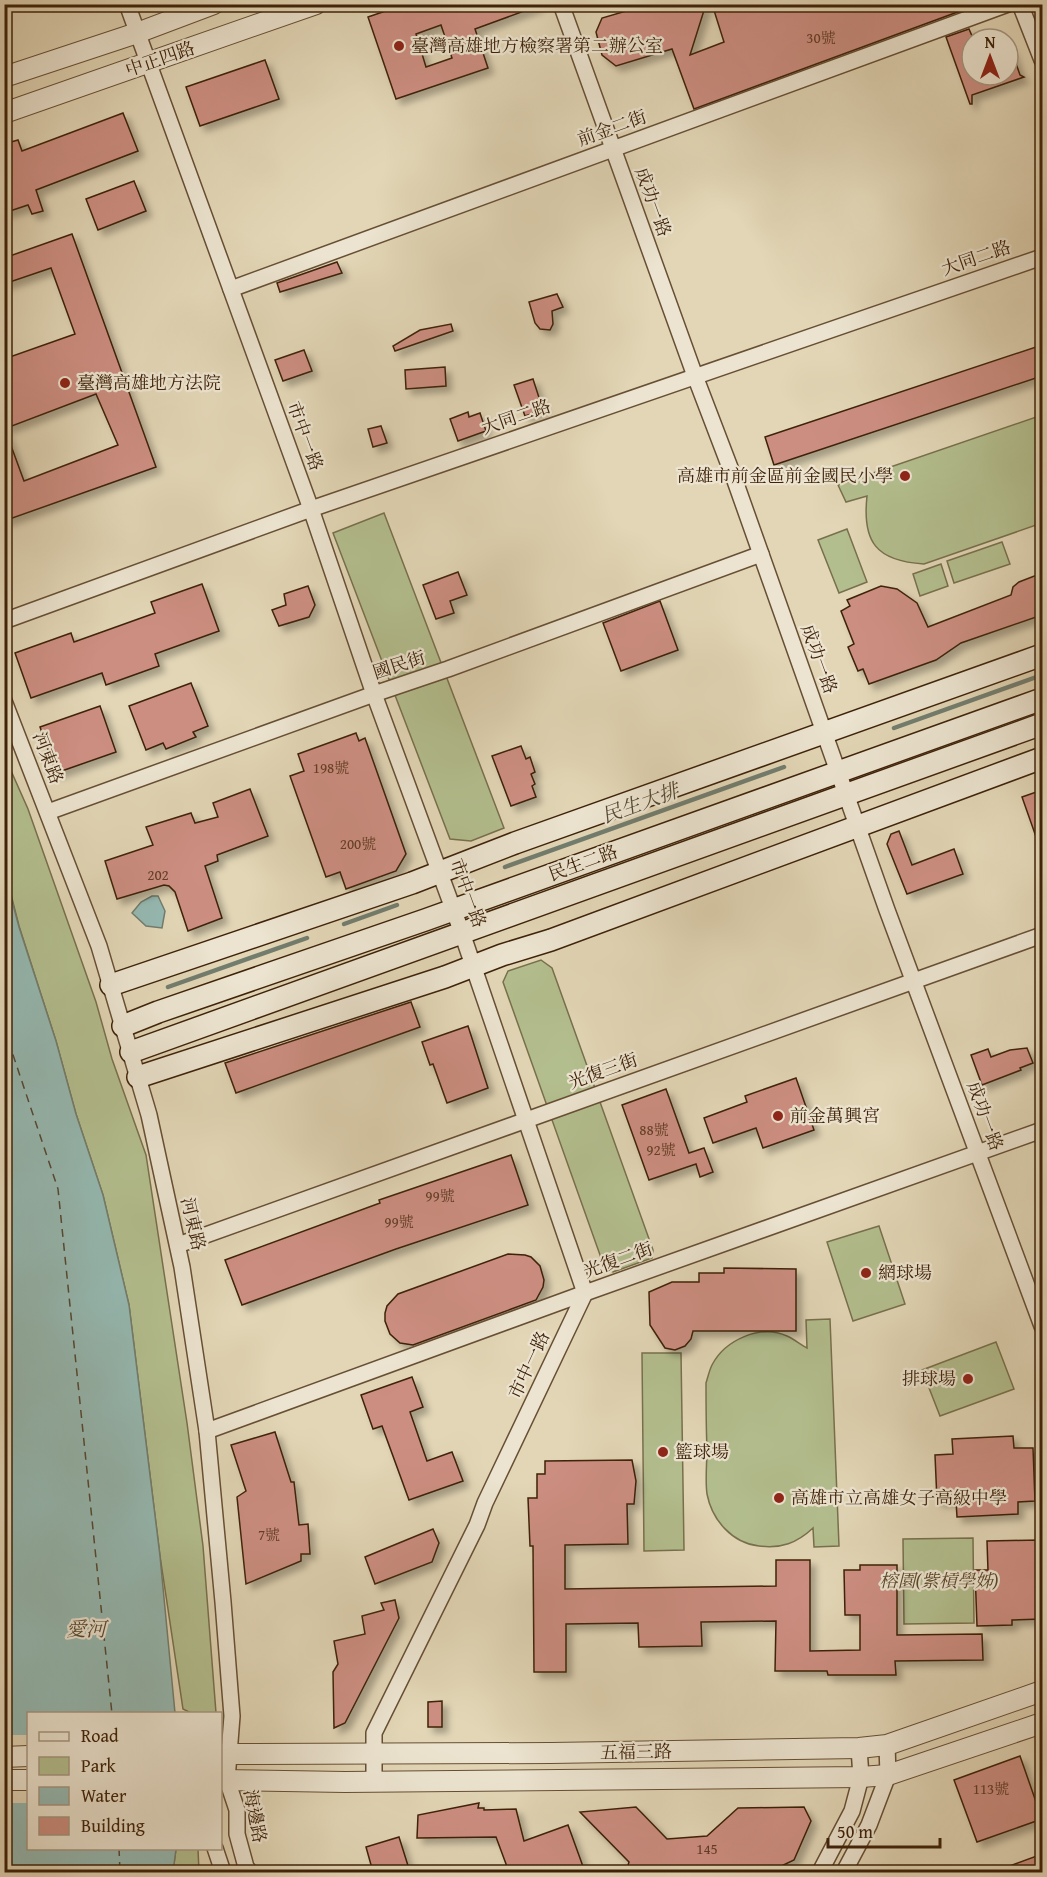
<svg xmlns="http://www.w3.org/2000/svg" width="1047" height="1877" font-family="'Gentium Book Plus','Noto Serif TC',serif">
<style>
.green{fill:#b3be8e;stroke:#78704c;stroke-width:1.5}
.water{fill:#95b9b2;stroke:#727d6e;stroke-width:1.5}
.pier{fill:#e2d6b6}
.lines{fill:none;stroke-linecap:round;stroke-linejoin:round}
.stream{stroke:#727d6e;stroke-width:4.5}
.ferry{stroke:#544833;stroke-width:1.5;stroke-dasharray:8 6;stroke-linecap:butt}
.building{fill:#cc8e81;stroke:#3e2209;stroke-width:1.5;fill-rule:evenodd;filter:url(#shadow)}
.minor-casing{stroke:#674f34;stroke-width:18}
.tertiary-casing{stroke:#674f34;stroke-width:22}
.secondary-casing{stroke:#3e2209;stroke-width:24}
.minor{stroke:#ece4d0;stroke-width:15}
.tertiary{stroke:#ece4d0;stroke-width:20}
.secondary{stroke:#ece4d0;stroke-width:21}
.poi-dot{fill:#8f2418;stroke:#ece4d0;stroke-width:2}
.labels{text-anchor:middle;stroke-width:4.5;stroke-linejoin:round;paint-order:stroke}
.number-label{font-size:15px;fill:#623d27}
.poi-label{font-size:18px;fill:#3e2209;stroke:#ece4d0;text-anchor:start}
.street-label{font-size:18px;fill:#3e2209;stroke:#ece4d0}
.park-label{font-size:18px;font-style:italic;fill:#5b492a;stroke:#ece4d0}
.water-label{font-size:20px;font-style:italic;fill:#544833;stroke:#ece4d0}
</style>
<defs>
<filter id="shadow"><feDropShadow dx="5.5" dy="5.5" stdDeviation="3" flood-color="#0004"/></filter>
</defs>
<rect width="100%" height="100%" fill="#e2d6b6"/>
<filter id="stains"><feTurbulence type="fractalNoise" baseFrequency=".00333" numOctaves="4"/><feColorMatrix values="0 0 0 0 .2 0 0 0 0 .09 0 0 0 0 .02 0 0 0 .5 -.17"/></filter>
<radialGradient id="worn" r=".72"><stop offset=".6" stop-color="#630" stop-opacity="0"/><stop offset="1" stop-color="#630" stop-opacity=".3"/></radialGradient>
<g class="green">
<path d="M1042 415V523L924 564C876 561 862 542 867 496L846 502 838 485Z"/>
<polygon points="384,513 504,828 471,841 450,839 333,533"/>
<polygon points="847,529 867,582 839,593 818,540"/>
<polygon points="1002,542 1010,564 954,583 947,561"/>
<polygon points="941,564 948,586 920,596 913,574"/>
<polygon points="4,755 28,809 96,1002 112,1059 146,1155 187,1423 203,1546 216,1713 191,1713 183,1709 160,1556 129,1305 103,1195 76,1114 56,1041 19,926 5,871"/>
<polygon points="541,960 552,968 653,1250 652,1258 613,1272 605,1269 503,982 508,971"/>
<polygon points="879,1226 905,1304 853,1321 827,1242"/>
<path d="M830 1319 839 1546 814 1547 813 1528C797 1543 781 1549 759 1546 732 1543 712 1520 707 1494 705 1480 707 1463 707 1448 706 1426 706 1405 706 1383 708 1377 709 1371 712 1365 725 1340 760 1324 787 1336 794 1339 801 1345 807 1348L806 1320Z"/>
<polygon points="996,1342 1014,1389 940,1416 922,1370"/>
<polygon points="642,1353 681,1353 684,1550 644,1551"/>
<polygon points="973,1538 974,1623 904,1624 903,1539"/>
<polygon points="176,1849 198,1849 199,1872 173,1872"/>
</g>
<g class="water">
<polygon points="4,871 19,927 56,1041 76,1114 103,1195 129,1305 160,1556 175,1713 28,1714 28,1848 176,1849 173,1872 5,1872"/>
<polygon points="152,896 158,896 165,911 162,928 146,926 132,913 141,902"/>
</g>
<polygon class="pier" points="5,1735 28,1735 28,1803 4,1803"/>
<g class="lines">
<g class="stream">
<polyline points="894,728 1042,675"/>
<polyline points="505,867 784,767"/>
<polyline points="344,924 397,905"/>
<polyline points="168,987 307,938"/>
</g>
<g class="ferry">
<polyline points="4,1028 58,1189 112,1714"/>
<polyline points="119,1848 120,1872"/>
</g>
</g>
<g class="building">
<path d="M406 4H538V6L475 29 488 68 396 99 368 17ZM441 25 452 58 426 67 416 34Z"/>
<polygon points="650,4 706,4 690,55 724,42 712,4 961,4 963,10 694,109 672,49 616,66 602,55 596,32 602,18"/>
<polygon points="969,29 972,36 972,75 1008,75 1010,46 1020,75 1024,77 972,95 972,104 970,104 946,37"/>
<polygon points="265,60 279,99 200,126 186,87"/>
<polygon points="123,113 138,151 36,190 43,211 32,214 28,205 4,213 4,144 18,140 22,151"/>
<polygon points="134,181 146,211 98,230 86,199"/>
<polygon points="72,234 156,467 4,521 4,432 6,432 24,481 118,445 96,394 4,429 4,359 75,334 51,268 4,284 4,258"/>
<polygon points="337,262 342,273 280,292 277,283"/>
<polygon points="557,294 563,307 552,311 553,324 550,330 540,329 535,323 529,302"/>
<polygon points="451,324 453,331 395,351 393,346 420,330"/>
<polygon points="1042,345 1042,376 774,465 765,437"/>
<polygon points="304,350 312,371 283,381 275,360"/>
<polygon points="445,367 446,386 406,389 405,370"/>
<polygon points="533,379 543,410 525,416 514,385"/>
<polygon points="468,412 469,417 480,413 486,431 458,441 450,419"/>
<polygon points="381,426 387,443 373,447 368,429"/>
<polygon points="458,572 467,595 450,601 454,613 436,619 423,585"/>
<polygon points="1042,573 1042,615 961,643 936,660 869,684 863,669 858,671 848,647 854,644 841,611 850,606 847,600 881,586 897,589 917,603 928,627 1011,595 1013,587 1019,582"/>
<polygon points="202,584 219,631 155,654 159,666 106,685 102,673 31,698 15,653 71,633 74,642 155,613 151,602"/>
<polygon points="308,586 315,605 309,617 279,626 272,610 286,605 284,594"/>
<polygon points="660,601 678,650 621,671 603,623"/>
<polygon points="191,683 208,726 193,732 196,737 166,749 163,743 146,750 129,706"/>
<polygon points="100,706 116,752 56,773 40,727"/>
<polygon points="356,733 359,741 365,738 406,854 396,871 346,889 340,872 326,877 290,776 304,771 298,754"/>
<polygon points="521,746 526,759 530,757 535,772 531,774 535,784 532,786 536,797 511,806 492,756"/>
<polygon points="250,789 268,836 217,855 218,861 205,866 222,918 188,931 175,892 169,886 164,885 117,899 105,861 153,845 146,827 191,813 195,823 218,817 213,803"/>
<polygon points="1042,790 1042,850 1041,851 1022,797"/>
<polygon points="899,831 912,865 954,849 963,874 907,894 887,844 891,834"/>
<polygon points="411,1002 420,1027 236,1093 225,1063"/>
<polygon points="468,1026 488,1088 447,1103 433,1064 430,1065 422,1042"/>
<polygon points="1027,1048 1033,1063 1020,1068 1021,1070 982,1085 971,1055 988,1049 991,1057 1010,1050"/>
<polygon points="796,1078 814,1130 763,1148 756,1128 713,1143 704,1118 747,1102 745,1096"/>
<polygon points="666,1089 689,1153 704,1148 713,1172 700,1177 696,1164 649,1180 622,1105"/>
<polygon points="511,1155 528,1205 396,1249 242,1305 225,1260 380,1203 379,1200"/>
<polygon points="508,1254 525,1255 531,1257 540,1266 544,1280 543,1287 536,1300 413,1345 400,1343 390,1334 385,1321 385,1313 387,1306 398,1294"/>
<polygon points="724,1268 796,1269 796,1331 693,1331 691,1339 685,1346 675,1350 665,1348 650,1325 649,1292 672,1282 699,1282 699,1273 724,1273"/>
<polygon points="412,1377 423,1407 410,1412 427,1461 452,1452 463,1481 409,1500 382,1426 373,1429 361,1395"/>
<polygon points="275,1432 291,1482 294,1482 299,1525 308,1524 310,1554 301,1554 301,1561 246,1584 237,1497 246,1491 231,1445"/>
<polygon points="1013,1436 1014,1448 1033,1448 1035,1501 1018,1502 1018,1514 957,1517 956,1501 937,1501 935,1455 953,1454 952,1439"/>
<polygon points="632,1460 636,1481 634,1504 627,1504 628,1544 565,1545 565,1589 776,1586 776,1560 810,1560 810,1651 860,1650 860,1615 845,1615 844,1570 860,1570 860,1565 897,1565 897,1635 982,1634 983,1660 895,1661 896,1675 828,1675 827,1671 775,1671 776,1621 701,1622 702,1646 639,1647 638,1623 566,1624 566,1672 534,1672 533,1546 530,1546 528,1498 537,1498 537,1474 545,1474 545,1461"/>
<polygon points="433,1529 439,1543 432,1562 375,1584 365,1557"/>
<polygon points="1042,1540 1042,1619 1012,1620 1012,1625 977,1626 975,1570 988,1570 987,1541"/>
<polygon points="395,1600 399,1618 345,1723 334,1728 333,1672 338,1664 334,1641 365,1634 362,1616 384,1610 381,1603"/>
<polygon points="442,1701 442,1727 428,1727 428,1702"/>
<polygon points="1020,1756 1042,1819 977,1842 954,1780"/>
<polygon points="479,1803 478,1808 484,1808 484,1810 516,1809 524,1841 568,1825 585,1872 554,1872 552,1868 540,1872 509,1872 496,1837 417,1838 418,1815"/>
<polygon points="636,1807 667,1839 707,1836 738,1808 804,1807 811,1821 794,1860 769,1872 626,1872 629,1862 580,1812"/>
<polygon points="399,1837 410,1872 373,1872 366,1847"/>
<polygon points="1042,1854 1042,1872 996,1872 996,1871"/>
</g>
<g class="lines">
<defs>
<g id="minor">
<polyline points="127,4 311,509 374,694 462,933 585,1293 485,1503 477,1525 374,1733 374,1782"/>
<polyline points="561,4 695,376 734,478 887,910 1042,1326"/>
<polyline points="1020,4 1042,60"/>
<polyline points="231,289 1008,4"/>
<polyline points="4,621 311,509 1042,257"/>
<polyline points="4,701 99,946 149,1115 182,1267 207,1431 223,1602 232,1716 227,1780 237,1810 237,1834 246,1867 250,1872"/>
<polyline points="48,812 374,694 448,669 761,554"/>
<polyline points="178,1245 1042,935"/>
<polyline points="207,1431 585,1293 1042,1130"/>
<polyline points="215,1848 223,1872"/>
<polyline points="820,1872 852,1811 861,1777 859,1748"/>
<polyline points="844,1872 869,1825 888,1775 887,1745"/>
</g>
<g id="tertiary">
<polyline points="4,77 137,33 214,4"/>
<polyline points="4,113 316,4"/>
<polyline points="220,1754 551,1753 859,1748 887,1745 1042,1691"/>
<polyline points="4,1757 28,1756"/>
<polyline points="4,1780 28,1780"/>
<polyline points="220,1780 345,1782 861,1777 888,1775 1042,1723"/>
</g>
<g id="secondary">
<polyline points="111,985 412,883 515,843 1042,655"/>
<polyline points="123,1026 158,1012 425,920 1042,699"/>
<polyline points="131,1052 1042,724"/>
<polyline points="138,1077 445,977 502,955 551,940 1042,758"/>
</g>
</defs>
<use href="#minor" class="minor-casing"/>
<use href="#tertiary" class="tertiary-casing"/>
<use href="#secondary" class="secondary-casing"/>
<use href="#minor" class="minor"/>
<use href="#tertiary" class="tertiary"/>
<use href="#secondary" class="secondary"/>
</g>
<g class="poi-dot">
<circle cx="399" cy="46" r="6"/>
<circle cx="65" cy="383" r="6"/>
<circle cx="905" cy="476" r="6"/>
<circle cx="778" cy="1116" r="6"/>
<circle cx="866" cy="1273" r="6"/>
<circle cx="968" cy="1379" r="6"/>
<circle cx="663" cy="1452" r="6"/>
<circle cx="779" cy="1498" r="6"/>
</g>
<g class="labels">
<g class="number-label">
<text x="821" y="43">30號</text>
<text x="331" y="773">198號</text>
<text x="358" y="849">200號</text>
<text x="158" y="880">202</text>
<text x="654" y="1135">88號</text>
<text x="661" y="1155">92號</text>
<text x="440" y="1201">99號</text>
<text x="399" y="1227">99號</text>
<text x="269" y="1540">7號</text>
<text x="991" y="1794">113號</text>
<text x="707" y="1854">145</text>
</g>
<g class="poi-label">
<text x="411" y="52">臺灣高雄地方檢察署第二辦公室</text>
<text x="77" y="389">臺灣高雄地方法院</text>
<text x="893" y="482" text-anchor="end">高雄市前金區前金國民小學</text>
<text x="790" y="1122">前金萬興宮</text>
<text x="878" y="1279">網球場</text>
<text x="956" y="1385" text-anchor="end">排球場</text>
<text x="675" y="1458">籃球場</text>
<text x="791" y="1504">高雄市立高雄女子高級中學</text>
</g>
<g class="street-label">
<text transform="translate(160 59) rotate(-19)" y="6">中正四路</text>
<text transform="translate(612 128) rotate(-20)" y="6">前金二街</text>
<text transform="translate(653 202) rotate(70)" y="6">成功一路</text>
<text transform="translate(976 258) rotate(-19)" y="6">大同二路</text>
<text transform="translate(516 417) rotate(-19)" y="6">大同二路</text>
<text transform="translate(305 436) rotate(70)" y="6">市中一路</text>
<text transform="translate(819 659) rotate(70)" y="6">成功一路</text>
<text transform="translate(399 665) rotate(-18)" y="6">國民街</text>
<text transform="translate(48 758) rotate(69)" y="6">河東路</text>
<text transform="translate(583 863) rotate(-20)" y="6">民生二路</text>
<text transform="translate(468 893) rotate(70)" y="6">市中一路</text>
<text transform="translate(603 1071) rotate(-20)" y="6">光復三街</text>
<text transform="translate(985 1116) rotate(70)" y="6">成功一路</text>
<text transform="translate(193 1224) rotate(77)" y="6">河東路</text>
<text transform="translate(618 1260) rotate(-20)" y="6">光復二街</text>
<text transform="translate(529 1365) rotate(-65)" y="6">市中一路</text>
<text transform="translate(636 1752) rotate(-1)" y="6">五福三路</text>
<text transform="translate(255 1816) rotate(79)" y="6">海邊路</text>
</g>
<g class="park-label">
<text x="939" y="1587">榕園(紫槓學姊)</text>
</g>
<g class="water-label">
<text transform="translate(640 803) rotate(-20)" y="7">民生大排</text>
<text x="86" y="1636">愛河</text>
</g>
</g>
<rect width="1047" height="1877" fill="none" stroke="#e2d6b6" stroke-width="24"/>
<rect x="6" y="6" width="1035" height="1865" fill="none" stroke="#3e2209" stroke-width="3"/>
<rect x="12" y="12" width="1023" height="1853" fill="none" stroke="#3e2209" stroke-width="1.5"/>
<rect x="27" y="1712" width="195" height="138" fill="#ece4d0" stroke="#a69680" stroke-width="1.5"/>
<rect x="39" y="1732" width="30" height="9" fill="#ece4d0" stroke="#a69680" stroke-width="1.5"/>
<text x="81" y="1742" font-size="18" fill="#3e2209">Road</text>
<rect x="39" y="1757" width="30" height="18" fill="#b3be8e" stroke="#a69680" stroke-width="1.5"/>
<text x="81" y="1772" font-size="18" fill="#3e2209">Park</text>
<rect x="39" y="1787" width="30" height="18" fill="#95b9b2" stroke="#a69680" stroke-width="1.5"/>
<text x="81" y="1802" font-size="18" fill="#3e2209">Water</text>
<rect x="39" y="1817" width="30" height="18" fill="#cc8e81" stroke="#a69680" stroke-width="1.5"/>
<text x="81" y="1832" font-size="18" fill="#3e2209">Building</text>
<g transform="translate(990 57)"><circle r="28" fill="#ece4d0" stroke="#a69680" stroke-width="1.5"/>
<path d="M0-4.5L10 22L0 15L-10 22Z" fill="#8f2418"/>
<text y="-9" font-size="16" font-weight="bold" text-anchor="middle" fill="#3e2209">N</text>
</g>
<path d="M828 1838v9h112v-9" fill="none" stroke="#3e2209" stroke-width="3"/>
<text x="837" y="1838" font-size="18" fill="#3e2209" stroke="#ece4d0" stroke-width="4.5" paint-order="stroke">50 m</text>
<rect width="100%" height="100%" filter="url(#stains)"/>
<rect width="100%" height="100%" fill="url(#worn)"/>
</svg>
